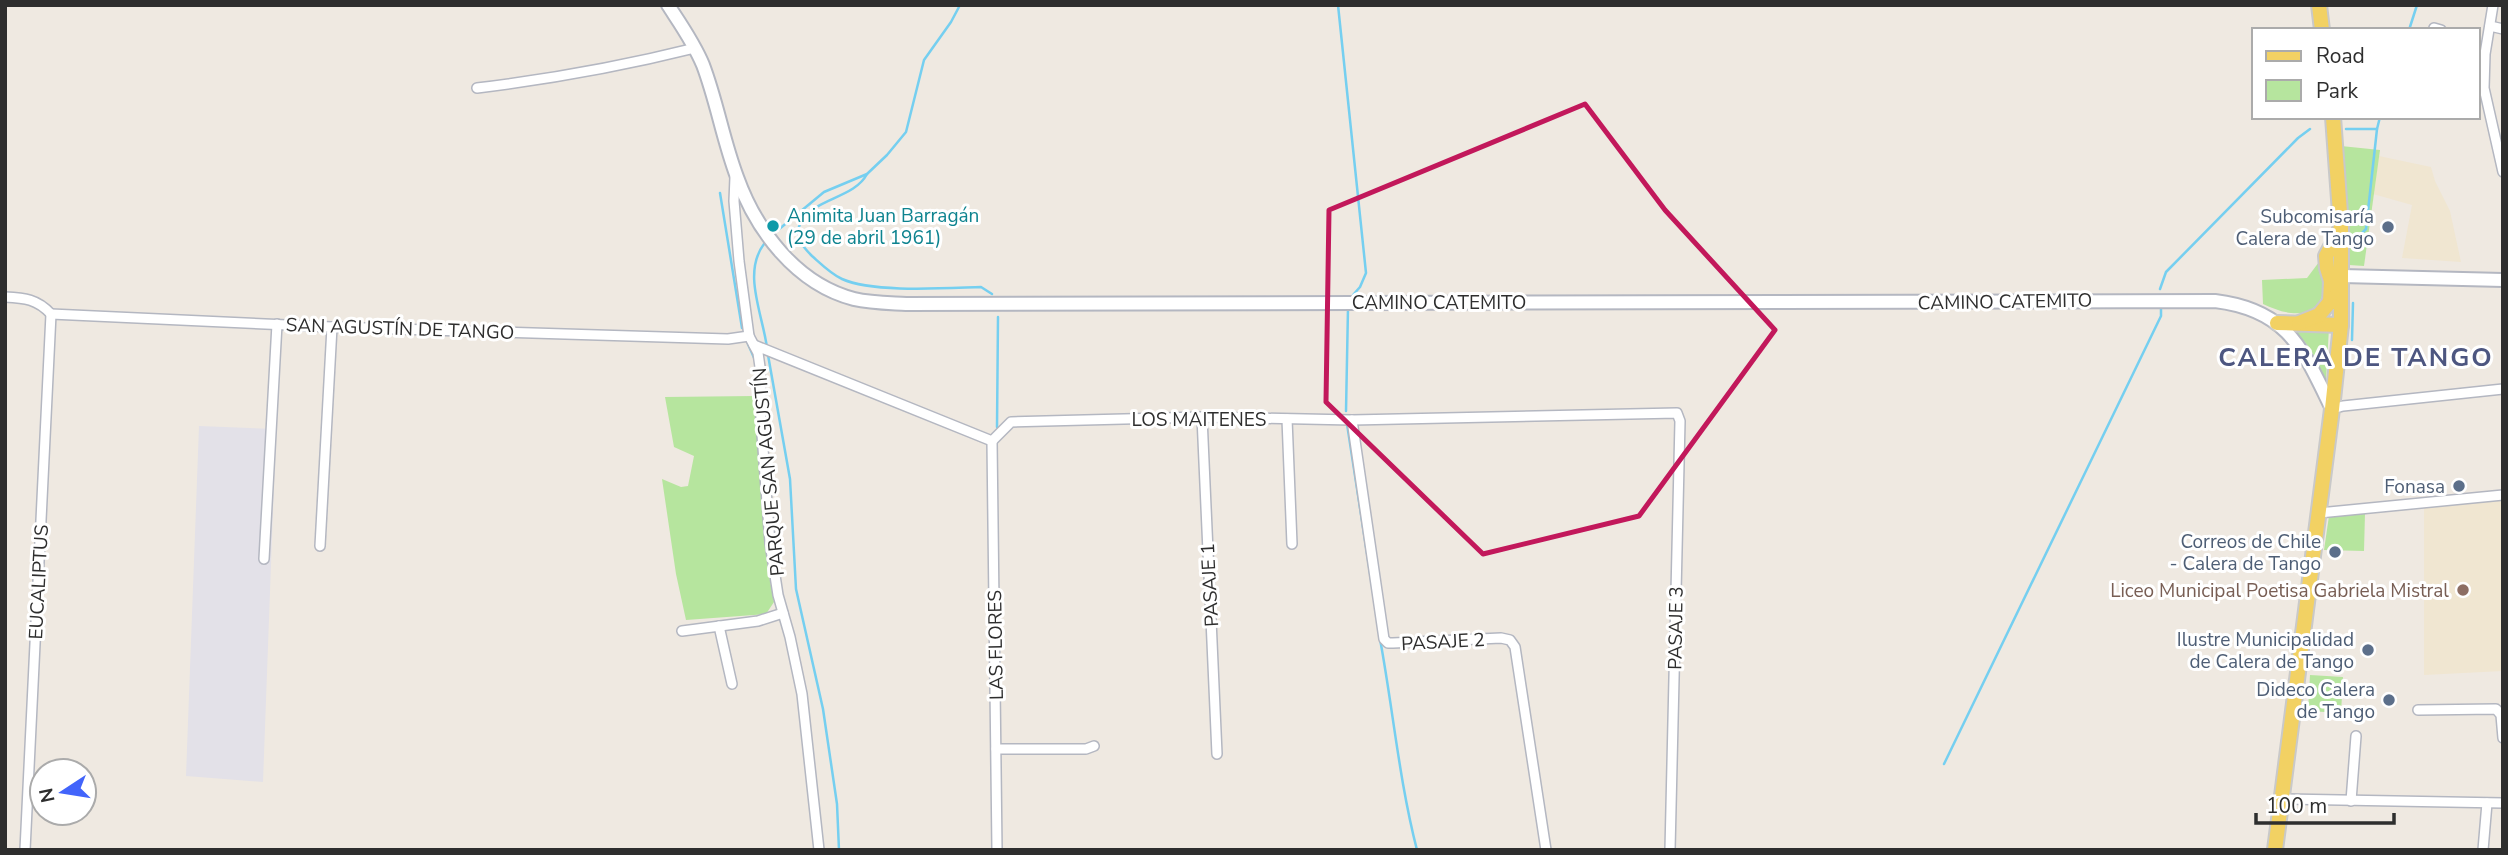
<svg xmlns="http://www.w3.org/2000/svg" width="2508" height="855" font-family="'Nunito Sans',sans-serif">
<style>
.industrial{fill:#e3e1e8}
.education{fill:#f0e6d1}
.green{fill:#b6e59e}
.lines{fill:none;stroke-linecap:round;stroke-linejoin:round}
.stream{stroke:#75cff0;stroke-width:2.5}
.minor-casing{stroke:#b4b7c1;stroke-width:12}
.secondary-casing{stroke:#b4b7c1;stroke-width:16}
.primary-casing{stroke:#c9c9c9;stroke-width:18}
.minor{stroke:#fff;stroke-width:9}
.secondary{stroke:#fff;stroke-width:12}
.primary{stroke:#f2d163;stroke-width:14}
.marked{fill:none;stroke:#c2185b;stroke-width:5;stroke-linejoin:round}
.culture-dot{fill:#0f9aa8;stroke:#fff;stroke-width:2.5}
.service-dot{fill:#5c6f8a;stroke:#fff;stroke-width:2.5}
.education-dot{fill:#8d6e63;stroke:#fff;stroke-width:2.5}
.labels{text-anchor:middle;stroke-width:6;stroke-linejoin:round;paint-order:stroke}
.culture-label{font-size:19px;fill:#0d838f;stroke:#fff;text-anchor:start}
.service-label{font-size:19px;fill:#4e5e75;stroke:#fff;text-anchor:end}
.street-label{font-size:19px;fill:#2e2e2e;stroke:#fff}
.education-label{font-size:19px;fill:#785e54;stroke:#fff;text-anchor:end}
.district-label{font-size:26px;font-weight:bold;letter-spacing:2px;fill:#4d5680;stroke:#fff}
</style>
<rect width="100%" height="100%" fill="#efe9e1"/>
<polygon class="industrial" points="199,426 276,429 263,782 186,776"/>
<g class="education">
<polygon points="2379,156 2431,167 2435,181 2450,211 2461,262 2402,258 2412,205 2373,194"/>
<polygon points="2503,500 2503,671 2424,675 2424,508"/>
</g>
<g class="green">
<polygon points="2341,146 2380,150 2364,266 2349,265"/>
<path d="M2319 262C2331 285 2323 317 2291 313 2281 312 2272 308 2263 304L2262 280 2307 278Z"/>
<polygon points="2291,326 2329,328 2326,380 2309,347"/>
<polygon points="754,396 768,570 774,602 766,614 686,620 676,574 662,479 681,487 688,486 694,456 674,447 665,397"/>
<polygon points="2365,513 2364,551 2324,550 2329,516"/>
<polygon points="2310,675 2343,677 2341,713 2308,711"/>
</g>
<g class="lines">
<g class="stream">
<polyline points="1338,5 1366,273 1360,287 1353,295"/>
<polyline points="2409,30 2417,5"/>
<polyline points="2346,129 2377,129"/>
<path d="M867 174C854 199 812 198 800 224 794 237 803 247 812 256 821 264 831 274 842 279 873 293 946 288 981 287L992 294"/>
<polyline points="720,193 742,328"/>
<polyline points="772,235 824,192 867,174 887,155 906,132 924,60 951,22 960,5"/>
<polyline points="2355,240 2366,229 2377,129 2380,117"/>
<path d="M764 244C742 273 763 315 767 348"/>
<polyline points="2160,289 2166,272 2298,138 2310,129"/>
<polyline points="2352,340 2353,303"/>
<polyline points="748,344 755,360"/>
<polyline points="768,355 790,479 796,589 823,709 837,804 839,850"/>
<polyline points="1346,411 1348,308"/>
<polyline points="1347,424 1376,611"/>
<polyline points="997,427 998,317"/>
<path d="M1380 639C1393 709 1399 780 1417 850"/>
<polyline points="1944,764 2161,316 2161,309"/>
</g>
<defs>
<g id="minor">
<polyline points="2493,5 2485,54 2484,88 2503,172"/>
<polyline points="2490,26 2503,29"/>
<polyline points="2434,28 2441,30"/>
<path d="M477 88C551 79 623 66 695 48"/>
<polyline points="735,177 734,201 739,261 749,336 758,353 760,367 761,421 770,543 778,595 790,637 802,694 819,850"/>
<path d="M5 297C25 298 37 299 51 314"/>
<polyline points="51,314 332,327 728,339 749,336"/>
<polyline points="754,345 992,441"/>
<polyline points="2332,409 2343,406 2503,389"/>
<polyline points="1202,417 1217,754"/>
<polyline points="1287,419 1292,544"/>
<polyline points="1352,420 1384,639 1388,643 1393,643 1501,638 1510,640 1515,647 1546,850"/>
<polyline points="992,441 1011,422 1202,417 1352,420 1677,413 1680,421 1670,850"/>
<polyline points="992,441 997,850"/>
<polyline points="2319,513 2503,495"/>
<polyline points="320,546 332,327"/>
<polyline points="264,559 277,324"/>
<polyline points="719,626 732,684"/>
<polyline points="682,631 758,621 783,613"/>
<polyline points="2418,710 2496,709 2501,715 2503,738"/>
<polyline points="996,749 1086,749 1094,746"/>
<polyline points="2281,799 2503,803"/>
<polyline points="2351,801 2356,736"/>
<polyline points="25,850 51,314"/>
<polyline points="2483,850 2487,803"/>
</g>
<g id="secondary">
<path d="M668 5C681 25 694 43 703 65 717 102 723 140 737 177 756 230 796 284 854 299 871 303 889 303 906 304L2215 301C2289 310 2303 350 2332 409"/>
<polyline points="2342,276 2503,280"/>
</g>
<g id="primary">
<polyline points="2319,5 2322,30"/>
<polyline points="2330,303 2331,281 2327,268 2326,256 2341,228"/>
<polyline points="2277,323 2341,325"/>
<polyline points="2299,323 2319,315 2334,297"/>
<polyline points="2275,850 2332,409 2341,325 2341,227 2333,117"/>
</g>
</defs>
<use href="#minor" class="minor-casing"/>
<use href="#secondary" class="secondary-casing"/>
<use href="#primary" class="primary-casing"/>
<use href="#minor" class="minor"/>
<use href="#secondary" class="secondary"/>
<use href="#primary" class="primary"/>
</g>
<path class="marked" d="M1585 104 1665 210 1775 330 1639 516 1483 554 1326 402 1329 210Z"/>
<circle class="culture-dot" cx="773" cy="226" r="7"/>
<g class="service-dot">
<circle cx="2388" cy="227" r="7"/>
<circle cx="2459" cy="486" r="7"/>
<circle cx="2335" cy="552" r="7"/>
<circle cx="2368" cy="650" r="7"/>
<circle cx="2389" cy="700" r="7"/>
</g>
<circle class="education-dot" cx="2463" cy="590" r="7"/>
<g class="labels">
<g class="culture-label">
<text x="787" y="222">Animita Juan Barragán<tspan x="787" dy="22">(29 de abril 1961)</tspan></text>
</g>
<g class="service-label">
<text x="2374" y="223">Subcomisaría<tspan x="2374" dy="22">Calera de Tango</tspan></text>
<text x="2445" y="493">Fonasa</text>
<text x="2321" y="548">Correos de Chile<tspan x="2321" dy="22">- Calera de Tango</tspan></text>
<text x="2354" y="646">Ilustre Municipalidad<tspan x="2354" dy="22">de Calera de Tango</tspan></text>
<text x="2375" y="696">Dideco Calera<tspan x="2375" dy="22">de Tango</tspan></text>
</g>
<g class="street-label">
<text transform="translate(2005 301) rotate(-1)" y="7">CAMINO CATEMITO</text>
<text x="1439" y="309">CAMINO CATEMITO</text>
<text transform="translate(400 328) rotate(2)" y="7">SAN AGUSTÍN DE TANGO</text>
<text x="1199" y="426">LOS MAITENES</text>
<text transform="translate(768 472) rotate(-95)" y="7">PARQUE SAN AGUSTÍN</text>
<text transform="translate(38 582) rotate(-87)" y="7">EUCALIPTUS</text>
<text transform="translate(1209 585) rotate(-93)" y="7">PASAJE 1</text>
<text transform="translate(1675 628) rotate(-89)" y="7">PASAJE 3</text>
<text transform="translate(1443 641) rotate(-3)" y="7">PASAJE 2</text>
<text transform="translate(995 645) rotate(-91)" y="7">LAS FLORES</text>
</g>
<g class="education-label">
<text x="2449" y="597">Liceo Municipal Poetisa Gabriela Mistral</text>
</g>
<g class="district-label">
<text x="2356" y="366">CALERA DE TANGO</text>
</g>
</g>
<rect width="2508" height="855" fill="none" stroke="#2e2e2e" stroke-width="14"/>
<rect x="2252" y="28" width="228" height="91" fill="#ffffff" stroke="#ababab" stroke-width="2"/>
<rect x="2266" y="51" width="35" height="10" fill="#f2d163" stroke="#ababab" stroke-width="2"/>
<text x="2316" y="63" font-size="21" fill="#2e2e2e">Road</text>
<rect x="2266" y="80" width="35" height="21" fill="#b6e59e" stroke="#ababab" stroke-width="2"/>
<text x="2316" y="98" font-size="21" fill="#2e2e2e">Park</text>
<g transform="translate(63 792) rotate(258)"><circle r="33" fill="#ffffff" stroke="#ababab" stroke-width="2"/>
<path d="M0-5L12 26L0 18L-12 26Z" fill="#4264fb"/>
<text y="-10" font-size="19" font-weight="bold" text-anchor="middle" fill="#2e2e2e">N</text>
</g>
<path d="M2256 813v10h138v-10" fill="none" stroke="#2e2e2e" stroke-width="3.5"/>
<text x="2266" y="813" font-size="21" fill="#2e2e2e" stroke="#ffffff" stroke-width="5" paint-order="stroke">100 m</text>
</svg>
